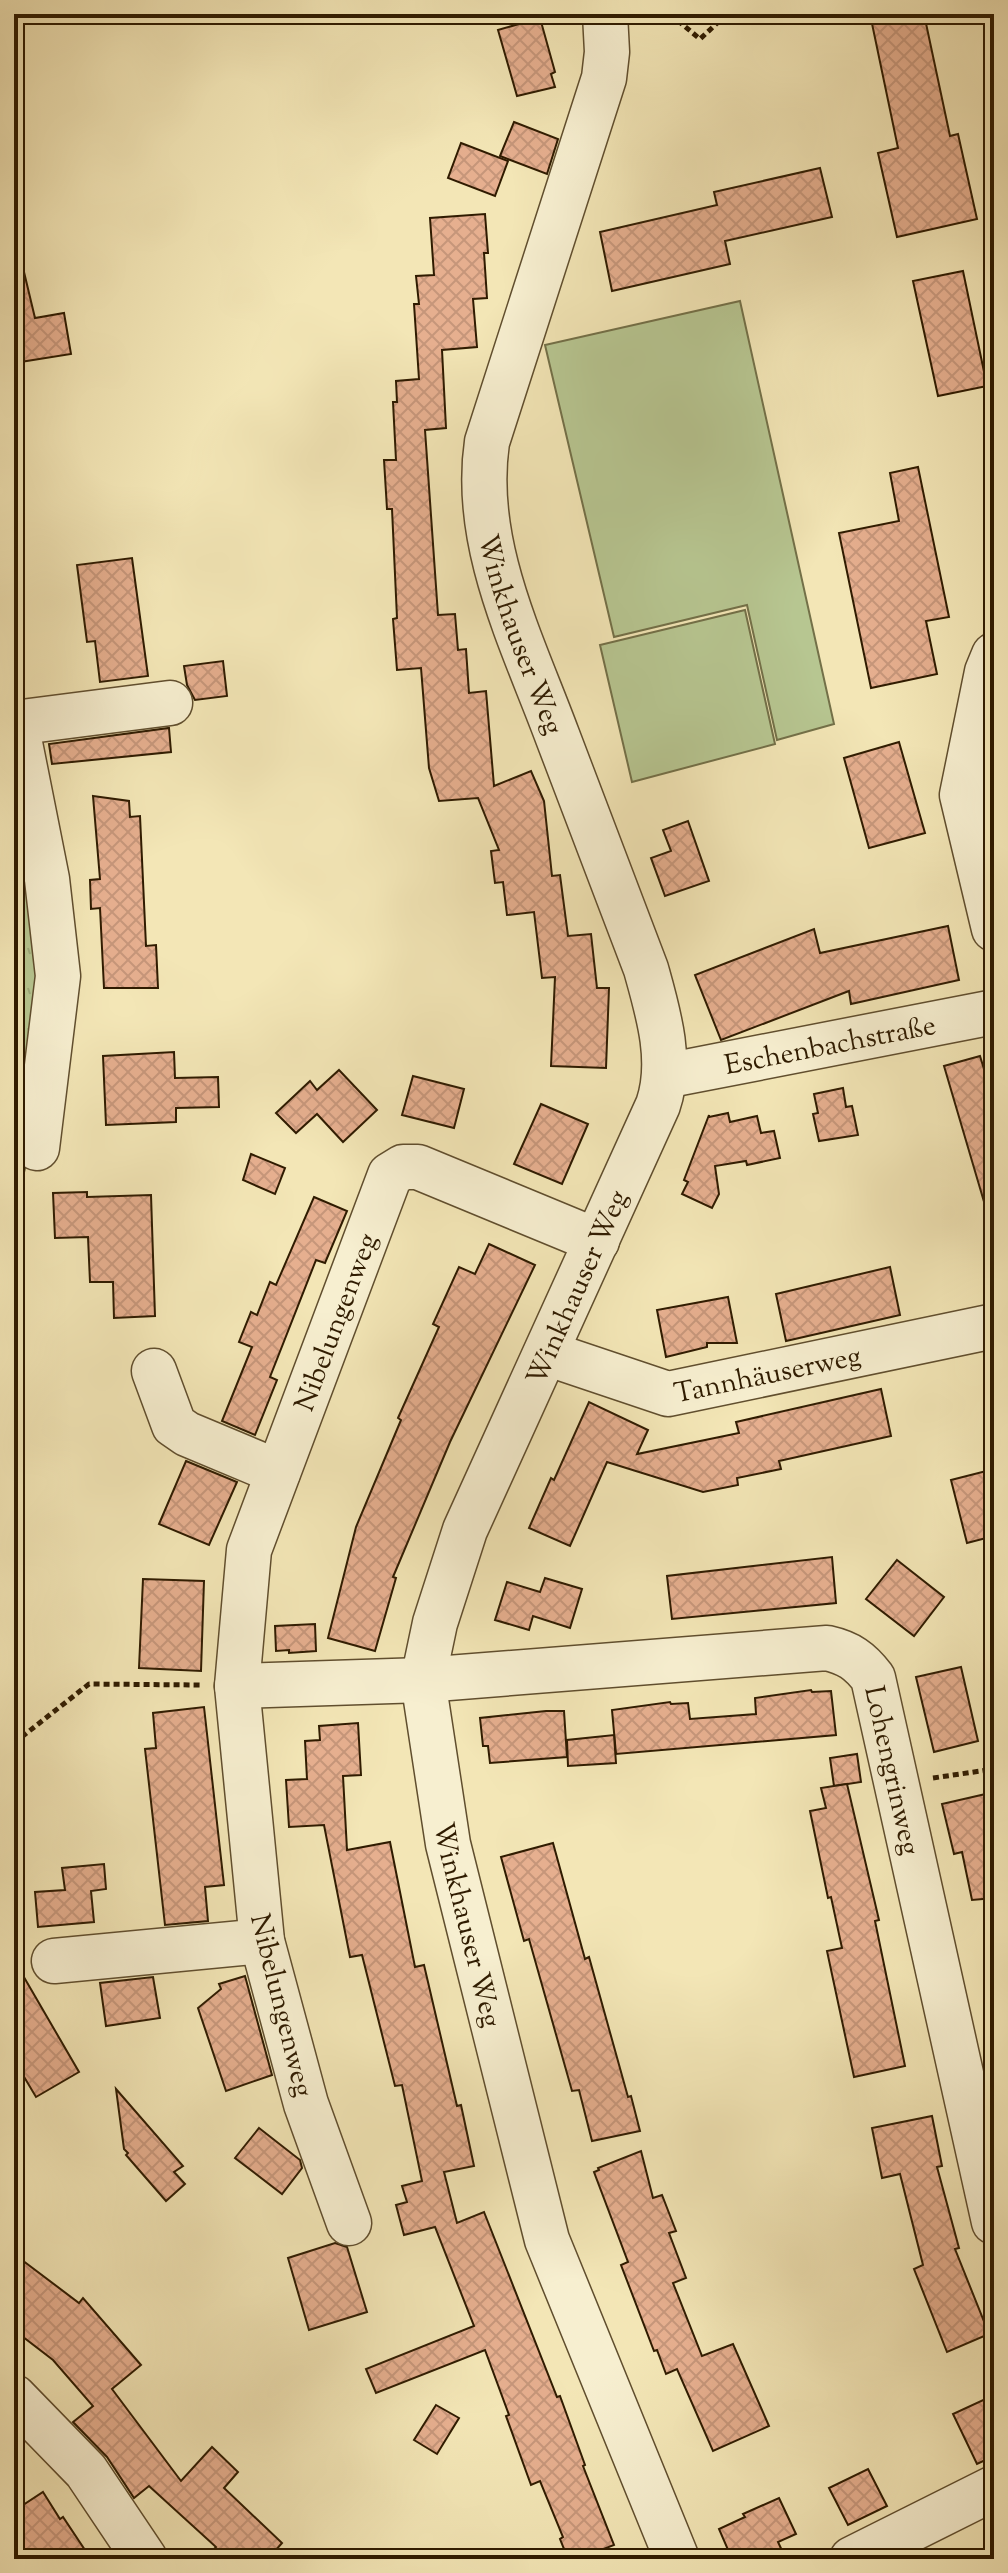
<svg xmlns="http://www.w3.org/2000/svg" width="1008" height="2573" font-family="'Sorts Mill Goudy',serif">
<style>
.grass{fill:url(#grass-tufts);stroke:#737048;stroke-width:2}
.pitch{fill:#b7c691;stroke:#737048;stroke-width:2}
.building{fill:url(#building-cross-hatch);stroke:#2f1b00;stroke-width:2}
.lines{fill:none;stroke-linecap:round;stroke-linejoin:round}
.minor-casing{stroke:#604e2e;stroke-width:47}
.path{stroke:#2f1b00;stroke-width:5;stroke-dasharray:6 4;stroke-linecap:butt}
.minor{stroke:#f7efd0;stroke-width:44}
.labels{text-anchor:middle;stroke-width:6;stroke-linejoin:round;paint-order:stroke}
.street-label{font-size:28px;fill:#2f1b00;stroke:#f7efd0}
</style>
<defs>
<pattern id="grass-tufts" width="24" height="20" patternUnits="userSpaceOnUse" patternTransform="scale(2)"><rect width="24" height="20" fill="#b7c691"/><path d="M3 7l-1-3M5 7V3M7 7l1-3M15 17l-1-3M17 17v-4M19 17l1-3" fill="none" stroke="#9eaa7b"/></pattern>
<pattern id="building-cross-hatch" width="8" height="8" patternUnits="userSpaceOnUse" patternTransform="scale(2)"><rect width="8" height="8" fill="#e6af8f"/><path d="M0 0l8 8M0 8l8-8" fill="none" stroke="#c6967a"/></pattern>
</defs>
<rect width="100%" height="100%" fill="#f3e6b6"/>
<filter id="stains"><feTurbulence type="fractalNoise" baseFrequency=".0025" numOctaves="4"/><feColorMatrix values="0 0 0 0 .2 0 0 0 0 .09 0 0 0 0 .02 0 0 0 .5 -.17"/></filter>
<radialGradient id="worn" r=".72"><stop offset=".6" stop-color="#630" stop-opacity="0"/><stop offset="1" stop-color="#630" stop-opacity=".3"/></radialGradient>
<polygon class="grass" points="14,781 40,897 26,1165 14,1208"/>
<g class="pitch">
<polygon points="740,301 834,724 777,740 747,605 614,637 545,345"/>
<polygon points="745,610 775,744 632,782 600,645"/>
</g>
<g class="building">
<polygon points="870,14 924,14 950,136 958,134 977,219 897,237 878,153 898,148"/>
<polygon points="540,18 555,72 551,74 555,87 517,96 498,30"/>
<polygon points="514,122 558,139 547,174 500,156"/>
<polygon points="461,143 508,161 495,196 448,178"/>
<polygon points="820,168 832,217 725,241 730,264 612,291 600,232 717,205 714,192"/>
<polygon points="485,214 488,253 484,253 487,298 473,299 477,347 442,350 446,428 425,430 438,615 455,614 458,650 466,649 469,693 486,691 494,786 531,771 544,801 552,876 560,875 568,936 591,934 597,988 609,988 606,1068 551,1066 555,977 542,978 534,912 507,915 503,882 495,883 491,851 499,850 478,798 439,801 429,768 421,668 397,670 393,619 397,618 392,509 387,509 384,460 396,460 393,402 397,402 396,381 419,379 414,304 419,304 416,276 434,275 430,218"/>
<polygon points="963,271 987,386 938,396 913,281"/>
<polygon points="24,272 35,318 64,313 71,354 14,363 14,273"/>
<polygon points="918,467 949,617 926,621 937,674 871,688 839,533 899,521 890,473"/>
<polygon points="132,558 148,676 100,682 95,641 87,642 77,565"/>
<polygon points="223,661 227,696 195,700 187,685 184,666"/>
<polygon points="169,728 171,752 52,764 49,744"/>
<polygon points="899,742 925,833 869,848 844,758"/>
<polygon points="93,796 129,801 130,817 140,816 146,946 156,945 158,988 104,988 100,908 91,909 90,880 100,879"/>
<polygon points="688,821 709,881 665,896 651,858 671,851 663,830"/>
<polygon points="948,926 959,980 851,1004 849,991 721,1040 695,975 814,929 820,953"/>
<polygon points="174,1052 175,1078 218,1077 219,1107 176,1108 176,1122 106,1125 103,1056"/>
<polygon points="980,1056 994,1102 994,1211 987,1212 944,1066"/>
<polygon points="339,1070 377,1110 343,1142 317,1114 296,1133 276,1113 310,1081 317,1090"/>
<polygon points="413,1076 464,1089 454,1128 402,1115"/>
<polygon points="843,1088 846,1107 852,1106 858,1135 819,1141 813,1114 818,1113 814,1094"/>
<polygon points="541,1104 588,1124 562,1184 514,1164"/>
<polygon points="728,1113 730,1122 757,1116 761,1133 774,1131 780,1158 747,1165 746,1161 715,1166 719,1194 712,1208 682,1194 688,1182 684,1180 709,1115 709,1117"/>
<polygon points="251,1154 285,1168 275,1194 243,1180"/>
<polygon points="87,1192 87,1197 151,1195 155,1316 114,1318 113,1282 90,1282 88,1237 55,1238 53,1193"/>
<polygon points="314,1197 347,1211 325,1263 316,1260 270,1377 277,1380 255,1435 222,1421 252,1347 239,1342 251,1312 257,1315 270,1282 276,1285"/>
<polygon points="489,1244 535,1265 450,1442 393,1577 396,1578 375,1651 328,1638 356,1527 401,1420 398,1418 439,1327 433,1324 459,1267 475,1274"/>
<polygon points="890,1267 900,1315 786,1341 776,1294"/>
<polygon points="728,1297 737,1343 707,1343 707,1347 666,1357 657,1310"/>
<polygon points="881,1389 891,1436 779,1461 781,1469 737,1478 738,1485 703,1492 607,1462 570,1546 529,1528 551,1478 554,1480 589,1402 648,1430 637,1454 739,1433 736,1422"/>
<polygon points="186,1461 237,1482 209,1545 159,1524"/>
<polygon points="994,1469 994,1536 967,1543 951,1480"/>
<polygon points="832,1557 836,1603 672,1619 667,1576"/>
<polygon points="897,1560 944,1597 914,1636 866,1599"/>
<polygon points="545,1578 582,1589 570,1628 533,1616 529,1630 495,1620 507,1582 540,1592"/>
<polygon points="143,1579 204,1581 201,1671 139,1668"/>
<polygon points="315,1624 316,1651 289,1653 289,1650 276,1651 275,1626"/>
<polygon points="961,1667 978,1741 934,1752 916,1677"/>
<polygon points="811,1690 812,1692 831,1691 836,1735 616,1754 612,1710 670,1702 671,1704 688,1703 690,1719 756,1714 755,1698"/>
<polygon points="204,1707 224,1885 205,1887 208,1921 165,1925 145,1749 156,1748 153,1713"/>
<polygon points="546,1711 564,1711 567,1757 490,1763 488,1746 483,1746 480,1718"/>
<polygon points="358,1723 361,1775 343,1776 347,1850 390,1842 415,1967 424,1965 457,2106 461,2105 474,2166 444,2172 457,2223 484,2212 557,2397 560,2396 585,2465 583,2466 614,2545 578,2559 568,2559 560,2539 563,2537 540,2481 531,2485 506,2416 509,2415 485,2350 376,2393 366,2369 474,2326 435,2227 404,2235 396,2205 407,2202 402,2186 422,2181 402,2085 395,2086 362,1955 350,1957 324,1825 289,1827 286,1780 307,1779 305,1741 320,1740 319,1726"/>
<polygon points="614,1735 616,1763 568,1766 567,1740"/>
<polygon points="857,1754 861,1782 834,1786 830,1758"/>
<polygon points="847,1784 879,1920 875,1921 905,2066 854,2077 827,1951 842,1948 831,1897 828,1898 810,1811 826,1808 821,1788"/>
<polygon points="990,1793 994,1813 994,1898 972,1900 962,1852 954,1854 942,1804"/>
<polygon points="553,1843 585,1959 589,1957 628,2097 631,2096 640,2131 592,2141 579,2090 572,2091 529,1939 524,1941 501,1857"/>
<polygon points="104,1864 106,1889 91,1891 94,1922 38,1927 35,1892 65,1890 62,1868"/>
<polygon points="14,1960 79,2072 36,2097 14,2060"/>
<polygon points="245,1976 272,2075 226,2091 198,2008 221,1989 219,1984"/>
<polygon points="153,1977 160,2018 106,2026 100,1983"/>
<polygon points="116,2089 183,2166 174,2172 185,2184 166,2201 126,2155 128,2153 124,2149"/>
<polygon points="932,2116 942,2166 937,2167 959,2248 955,2249 989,2334 947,2352 914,2269 923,2265 900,2174 882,2178 872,2128"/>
<polygon points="259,2128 300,2160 302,2168 282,2194 235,2158"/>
<polygon points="641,2151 653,2198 662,2195 676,2231 669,2233 686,2278 673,2283 702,2356 733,2344 769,2426 713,2451 677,2369 666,2374 657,2350 654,2351 621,2265 628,2262 594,2172 599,2170 598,2168"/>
<polygon points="335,2243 347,2247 367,2312 309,2330 288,2258"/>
<polygon points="14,2254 79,2303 83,2298 141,2365 112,2389 181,2481 212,2447 238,2472 224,2488 282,2543 268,2559 205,2559 216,2547 149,2486 134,2498 107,2457 73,2422 93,2406 53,2360 14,2330"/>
<polygon points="994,2395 994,2456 977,2464 953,2414"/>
<polygon points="436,2405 459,2418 437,2454 414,2440"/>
<polygon points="868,2469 887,2506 848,2525 829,2488"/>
<polygon points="43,2492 60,2519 63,2517 91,2559 22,2559 14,2547 14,2511"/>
<polygon points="779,2498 796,2534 778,2542 786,2559 732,2559 719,2529 745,2517 743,2514"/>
</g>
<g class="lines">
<defs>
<g id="minor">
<path id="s1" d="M605 14 607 52 604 78 487 442C472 544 522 641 557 735 587 813 617 891 646 969 658 1012 673 1061 658 1105L465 1530 435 1623 423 1680 448 1844 547 2240 677 2559"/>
<polyline points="994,655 987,672 962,795 994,929"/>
<polyline points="14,723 170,703"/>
<polyline points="16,723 47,879 58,976 37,1148"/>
<path id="s2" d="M665 1076 994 1012"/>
<path id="s3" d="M546 1353 668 1394 994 1326"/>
<polyline points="154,1371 174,1425 187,1434 278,1472"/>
<path id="s4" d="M237 1686 423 1680 827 1648C849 1653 860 1661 873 1678L994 2222"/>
<polyline points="54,1961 262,1941"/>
<path id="s5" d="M349 2223 306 2104 262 1941 237 1686 249 1550 390 1175 403 1167H418L597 1241"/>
<polyline points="14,2397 86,2471 145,2559"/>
<polyline points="852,2559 994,2488"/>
</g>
</defs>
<use href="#minor" class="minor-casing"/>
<g class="path">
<polyline points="670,14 700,39 727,14"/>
<polyline points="14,1743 89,1684 200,1685"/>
<polyline points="933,1778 994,1769"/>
</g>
<use href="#minor" class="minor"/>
</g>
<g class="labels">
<g class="street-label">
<text dy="10" stroke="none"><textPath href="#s1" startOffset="644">Winkhauser Weg</textPath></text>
<text dy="10" stroke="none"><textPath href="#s2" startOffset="168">Eschenbachstraße</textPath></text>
<text transform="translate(576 1287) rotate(-66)" y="10">Winkhauser Weg</text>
<text dy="10" stroke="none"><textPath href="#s5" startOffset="932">Nibelungenweg</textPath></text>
<text dy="10" stroke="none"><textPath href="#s3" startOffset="230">Tannhäuserweg</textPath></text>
<text dy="10" stroke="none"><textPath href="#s4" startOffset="742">Lohengrinweg</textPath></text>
<text dy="10" stroke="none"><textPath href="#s1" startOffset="2012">Winkhauser Weg</textPath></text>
<text transform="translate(283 2005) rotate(76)" y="10">Nibelungenweg</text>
</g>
</g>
<rect width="1008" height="2573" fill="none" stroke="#f3e6b6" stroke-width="48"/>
<rect x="16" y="16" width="976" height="2541" fill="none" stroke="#2f1b00" stroke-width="4"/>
<rect x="24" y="24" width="960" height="2525" fill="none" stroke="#2f1b00" stroke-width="2"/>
<rect width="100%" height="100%" filter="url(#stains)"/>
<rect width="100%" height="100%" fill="url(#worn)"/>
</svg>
